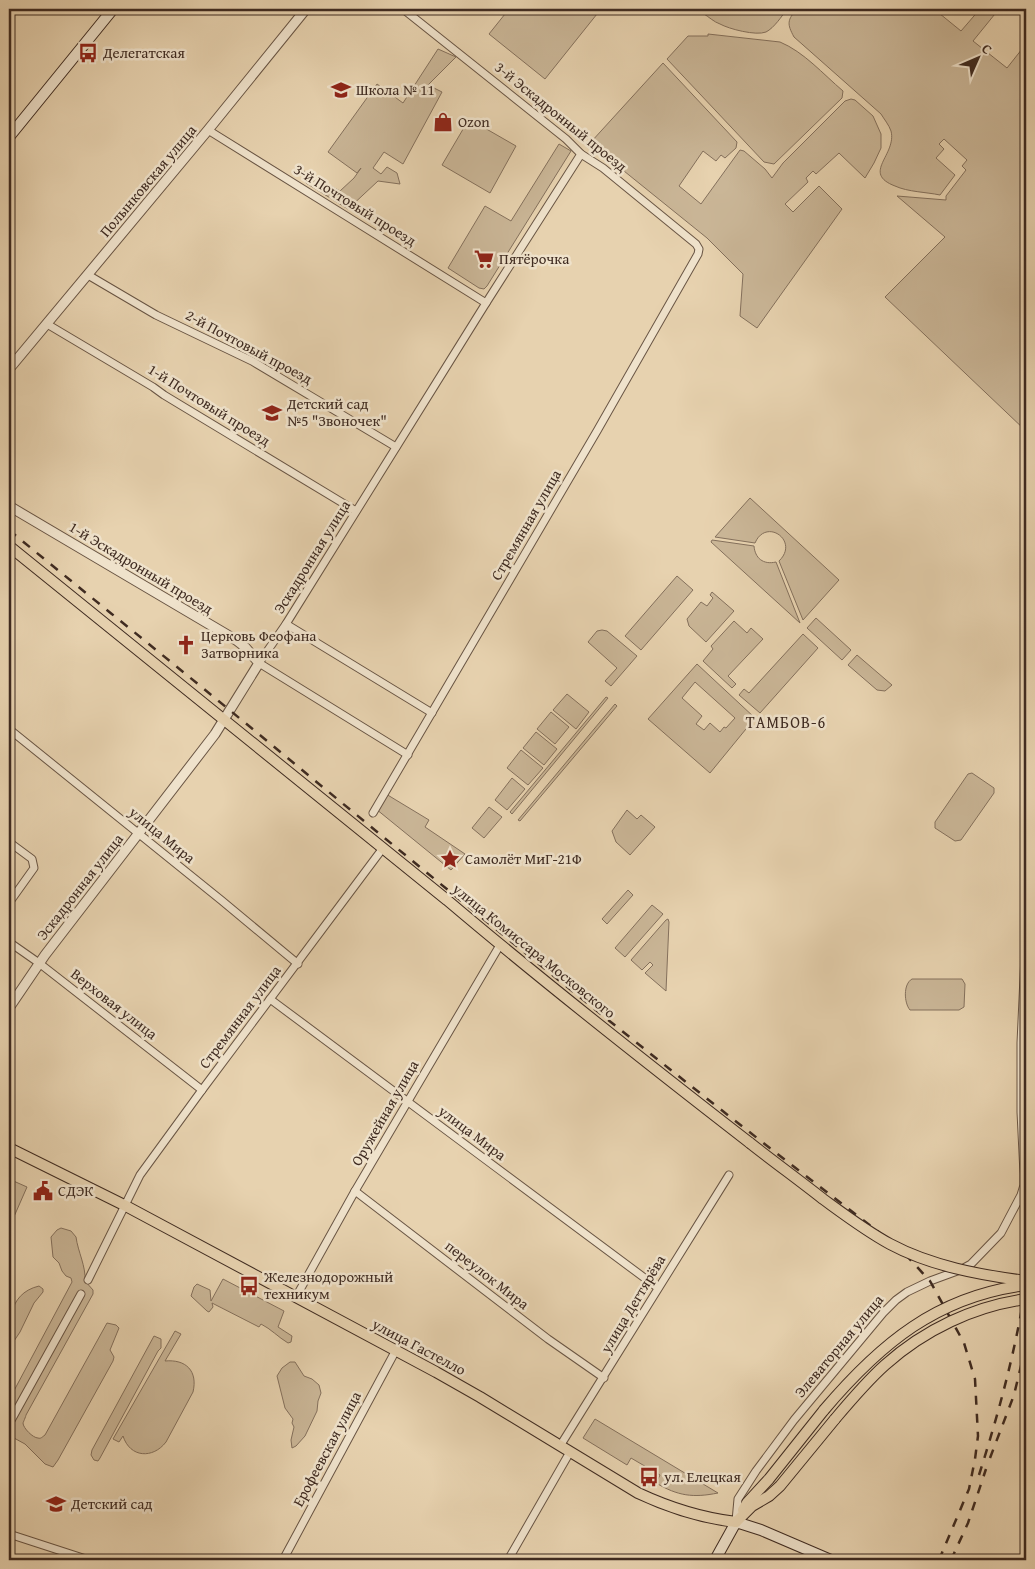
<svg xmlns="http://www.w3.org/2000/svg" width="1035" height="1569" font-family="'Gentium Book Plus',serif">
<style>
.green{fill:#cab697;stroke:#84705c;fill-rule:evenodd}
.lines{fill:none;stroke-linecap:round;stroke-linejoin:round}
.minor-casing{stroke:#695544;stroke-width:9}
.tertiary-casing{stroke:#695544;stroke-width:11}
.secondary-casing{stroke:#3f2b21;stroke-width:12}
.primary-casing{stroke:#3f2b21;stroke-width:12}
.minor{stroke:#efe2cb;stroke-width:7}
.tertiary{stroke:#efe2cb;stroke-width:9}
.secondary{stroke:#efe2cb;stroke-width:10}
.primary{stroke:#e7d2af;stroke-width:10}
.rail{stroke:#3f2b21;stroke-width:2.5;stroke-dasharray:9 9;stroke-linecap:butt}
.primary-bridge-casing{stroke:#3f2b21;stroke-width:12;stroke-linecap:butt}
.primary-bridge{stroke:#e7d2af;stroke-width:10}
.labels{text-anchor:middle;stroke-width:5;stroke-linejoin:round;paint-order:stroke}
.poi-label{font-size:15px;fill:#3f2b21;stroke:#efe2cb;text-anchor:start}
.street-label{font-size:15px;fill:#3f2b21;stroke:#efe2cb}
.neighbourhood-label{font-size:16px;letter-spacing:1px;fill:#3f2b21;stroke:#efe2cb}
</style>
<rect width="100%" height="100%" fill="#e7d2af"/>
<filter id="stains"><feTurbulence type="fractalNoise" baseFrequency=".004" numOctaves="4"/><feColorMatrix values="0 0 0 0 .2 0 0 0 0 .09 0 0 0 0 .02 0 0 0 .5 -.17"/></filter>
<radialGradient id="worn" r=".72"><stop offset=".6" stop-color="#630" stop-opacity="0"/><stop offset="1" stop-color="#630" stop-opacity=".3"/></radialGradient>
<g class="green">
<polygon points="509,9 601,9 545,79 489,34"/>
<path d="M708 9H787C782 16 774 28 766 32 756 36 729 29 720 24 714 22 709 17 704 14Z"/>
<path d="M797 9H934L961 31 980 9H999L973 41 1007 68 1026 44V431L885 297 945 237 897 196 946 200V196L966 170 962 166 967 160 944 139 939 144 944 149 936 158 955 175 940 195C926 192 908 192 895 186 861 173 897 155 891 131 889 125 884 119 881 114L794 37C787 24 787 20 797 9Z"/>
<path d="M708 34 780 42C804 52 823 74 843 91L842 98 774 164 764 162 667 59 688 36H708Z"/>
<polygon points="438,49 456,57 428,85 442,92 403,164 384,152 373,168 381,174 387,167 397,173 400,184 378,181 348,209 306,183 304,171 340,191 354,178 361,168 357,173 328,152 377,84 403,103"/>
<polygon points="663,63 737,142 736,148 725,158 721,155 716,161 703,151 679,186 701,204 740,150 744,151 765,169 772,178 783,163 845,101 851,99 855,100 873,116 881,134 881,148 874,163 865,178 839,153 816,174 813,171 806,178 808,182 785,204 793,212 819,186 842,209 757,328 740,316 743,274 707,238 593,146 591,142"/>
<polygon points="469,119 516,146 490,193 442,165"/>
<polygon points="559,144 571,151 487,286 484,289 479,288 448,268 485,206 511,221"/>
<path d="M750 498 839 580 803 620 779 561C800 541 766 517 755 543L715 537Z"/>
<path d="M712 540 754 546C755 558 763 565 776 562L800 623 711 542Z"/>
<polygon points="677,576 693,590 641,650 625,636"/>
<polygon points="712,592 734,611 706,642 689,626 687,619 701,602 707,606 713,598 710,595"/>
<polygon points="816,618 851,650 842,660 807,628"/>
<polygon points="734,621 747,633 751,628 763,639 728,676 736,684 732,688 703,661 713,649 711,646"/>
<polygon points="602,630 607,631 637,656 611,686 605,681 617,668 588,642 597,631"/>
<polygon points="803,634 818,648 760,713 739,695 744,689 749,693"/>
<polygon points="857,655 892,685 885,691 877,690 848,665"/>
<path d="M697 664 755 718 710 773 648 719ZM695 682 735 718 726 728 724 727 720 732 710 723 704 730 696 724 702 716 682 698Z"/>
<polygon points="567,694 589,712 576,729 553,710"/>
<polygon points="606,697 608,698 512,814 510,812"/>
<polygon points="615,704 617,706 520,821 518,820"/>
<polygon points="551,712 569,727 555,744 537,729"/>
<polygon points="536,732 557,749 544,765 523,748"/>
<polygon points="521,750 543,768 528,785 507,768"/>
<polygon points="972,773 994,788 994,793 961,840 955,841 935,828 935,822 968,774"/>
<polygon points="512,778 525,789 507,810 495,800"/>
<polygon points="386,794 429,820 425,827 465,854 451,870 376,809"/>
<polygon points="489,807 502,817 484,838 472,828"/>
<polygon points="627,810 637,819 641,815 655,827 630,855 616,842 612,831"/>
<polygon points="628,890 633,895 607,924 602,919"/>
<polygon points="652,905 663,914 625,957 615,948"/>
<polygon points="668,919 669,922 666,991 645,973 653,965 650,962 642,970 631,960 666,920"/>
<path d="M912 979H962L965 984 964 1007 959 1010H910C904 1003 903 984 912 979Z"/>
<polygon points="9,1179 27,1187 9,1228"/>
<path d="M61 1228 71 1231 76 1237C78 1252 86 1266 85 1281L93 1290V1294L26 1415C26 1416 23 1423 23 1423 23 1428 33 1438 38 1438 41 1439 42 1437 45 1435L107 1323 116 1325 119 1328 110 1350 114 1357 113 1361 58 1460 53 1467 45 1464 25 1444 14 1438 11 1433 9 1428V1400L72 1282 71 1278 66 1276 62 1271 59 1263 53 1257 51 1237 57 1230Z"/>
<path d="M223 1279 284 1311 278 1327 292 1336 291 1342 288 1343C278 1337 271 1329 261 1324L259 1327 212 1303 213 1307 209 1312 207 1311 191 1296 194 1287 197 1284 210 1290 211 1301Z"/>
<path d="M39 1286 43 1289V1292L34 1303 20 1332 12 1344 9 1353C9 1327 6 1294 39 1286Z"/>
<path d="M175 1331 181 1334 165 1361C186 1359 198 1371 193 1392L166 1442C153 1459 130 1458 123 1436L119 1442 113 1439Z"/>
<polygon points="154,1336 161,1339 161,1348 158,1351 100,1458 98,1461 94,1460 91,1455 92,1450"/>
<polygon points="290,1362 295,1362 304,1376 312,1379 319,1385 321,1393 318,1401 317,1411 305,1436 296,1446 292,1448 291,1440 294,1427 292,1423 293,1419 285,1408 277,1376 282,1368"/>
<path d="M595 1419 718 1493C693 1498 678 1496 656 1483L660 1475 631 1458 627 1465 583 1438Z"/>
</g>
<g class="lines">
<defs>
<g id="minor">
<path d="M208 130C301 187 393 246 486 303"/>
<polyline points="88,275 156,315 252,361 396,447"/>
<polyline points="47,324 153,387 164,395 356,511"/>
<polyline points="286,624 432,713"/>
<polyline points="9,729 221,900 298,964"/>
<polyline points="408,755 259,663 286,624 486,303 581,154"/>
<polyline points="373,813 597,431 698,254 699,249 696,244 603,168 581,154 566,139 403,9"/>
<polyline points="9,842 32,859 34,868 9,903"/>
<polyline points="9,942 39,963 202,1090"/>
<polyline points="270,999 658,1288"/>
<polyline points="355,1191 548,1339 604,1378"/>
<polyline points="88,1280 140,1175 202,1090 383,848"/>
<polyline points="296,1297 355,1191 500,945"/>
<polyline points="9,1424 81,1294"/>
<polyline points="560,1446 729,1175"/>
<polyline points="736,1521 738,1499 756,1471 794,1420 883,1313 896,1300 907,1292 930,1281 960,1270 971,1264 1001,1233 1021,1195 1024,1185 1024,1174 1021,1112 1021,1043 1026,933"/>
<polyline points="9,1534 89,1560"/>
<polyline points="283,1560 396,1350"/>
<polyline points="508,1560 570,1452"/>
</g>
<g id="tertiary">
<polyline points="9,369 208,130 306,9"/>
<polyline points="9,506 236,640 245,647 259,663 215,734 45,955 9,1008"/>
</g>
<g id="secondary">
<polyline points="9,137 113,9"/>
<polyline points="715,1560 736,1522 761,1530 831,1560"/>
</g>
<g id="primary">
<path d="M9 546 447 900C546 984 648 1064 750 1143"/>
<path d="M9 1148 124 1205 436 1372 480 1397 638 1493C670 1508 702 1518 736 1522"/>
<polyline points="743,1510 747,1503 769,1479 824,1410"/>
<polyline points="736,1522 752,1506 769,1496 780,1486 835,1419"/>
</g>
</defs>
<use href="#minor" class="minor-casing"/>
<use href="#tertiary" class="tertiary-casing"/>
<use href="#secondary" class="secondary-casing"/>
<use href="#primary" class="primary-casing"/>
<use href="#minor" class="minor"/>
<use href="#tertiary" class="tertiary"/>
<use href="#secondary" class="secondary"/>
<use href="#primary" class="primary"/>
<g class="rail">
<path d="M9 530C83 591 158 651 232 712 447 890 662 1067 884 1236L906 1255 930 1281 935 1290 964 1343 975 1379 978 1436 975 1459 969 1489 939 1560"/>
<polyline points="990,1458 1014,1395 1026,1345"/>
<path d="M979 1475C999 1412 1016 1349 1026 1284"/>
<polyline points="951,1560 968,1523 986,1469"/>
</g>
<defs>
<g id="primary-bridge">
<path d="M750 1143C774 1162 799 1180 823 1199 845 1215 866 1231 890 1244 931 1266 980 1275 1026 1281"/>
<path d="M824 1410C880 1344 937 1296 1026 1285"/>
<path d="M835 1419C851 1400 867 1381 885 1365 924 1330 974 1306 1026 1299"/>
</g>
</defs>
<use href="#primary-bridge" class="primary-bridge-casing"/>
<use href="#primary-bridge" class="primary-bridge"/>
</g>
<defs>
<symbol id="bus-bare" viewBox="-9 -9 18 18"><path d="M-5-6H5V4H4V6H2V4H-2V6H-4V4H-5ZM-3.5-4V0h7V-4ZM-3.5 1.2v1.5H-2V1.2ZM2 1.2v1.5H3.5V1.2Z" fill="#8f2418" stroke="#efe2cb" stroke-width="2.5" paint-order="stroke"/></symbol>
<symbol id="school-bare" viewBox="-9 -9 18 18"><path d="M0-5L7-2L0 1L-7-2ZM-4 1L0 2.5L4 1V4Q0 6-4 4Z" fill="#8f2418" stroke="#efe2cb" stroke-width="2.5" paint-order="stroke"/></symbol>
<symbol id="shop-bare" viewBox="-9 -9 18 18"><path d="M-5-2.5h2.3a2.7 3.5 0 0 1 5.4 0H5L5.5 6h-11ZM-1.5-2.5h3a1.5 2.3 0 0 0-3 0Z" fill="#8f2418" stroke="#efe2cb" stroke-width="2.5" paint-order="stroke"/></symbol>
<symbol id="supermarket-bare" viewBox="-9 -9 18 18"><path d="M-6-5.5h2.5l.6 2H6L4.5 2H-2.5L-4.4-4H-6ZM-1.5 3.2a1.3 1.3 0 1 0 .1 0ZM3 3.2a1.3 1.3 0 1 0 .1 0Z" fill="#8f2418" stroke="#efe2cb" stroke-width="2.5" paint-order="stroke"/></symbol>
<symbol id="church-bare" viewBox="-9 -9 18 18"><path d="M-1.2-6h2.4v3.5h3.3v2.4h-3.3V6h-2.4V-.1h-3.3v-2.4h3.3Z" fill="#8f2418" stroke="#efe2cb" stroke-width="2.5" paint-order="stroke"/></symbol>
<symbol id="sight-bare" viewBox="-9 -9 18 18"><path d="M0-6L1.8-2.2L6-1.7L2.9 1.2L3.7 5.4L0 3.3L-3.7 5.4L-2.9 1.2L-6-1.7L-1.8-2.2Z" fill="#8f2418" stroke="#efe2cb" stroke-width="2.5" paint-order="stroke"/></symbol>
<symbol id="civic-bare" viewBox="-9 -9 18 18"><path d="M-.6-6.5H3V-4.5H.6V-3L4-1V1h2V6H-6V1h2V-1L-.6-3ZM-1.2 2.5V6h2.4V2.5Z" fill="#8f2418" stroke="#efe2cb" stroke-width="2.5" paint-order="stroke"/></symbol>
</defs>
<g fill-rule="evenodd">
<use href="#bus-bare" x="74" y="39" width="28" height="28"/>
<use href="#school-bare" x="327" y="76" width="28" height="28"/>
<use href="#shop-bare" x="429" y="108" width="28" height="28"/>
<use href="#supermarket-bare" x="470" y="245" width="28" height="28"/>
<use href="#school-bare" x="258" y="399" width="28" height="28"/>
<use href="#church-bare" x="172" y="631" width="28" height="28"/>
<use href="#sight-bare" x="436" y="845" width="28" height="28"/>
<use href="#civic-bare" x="29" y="1177" width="28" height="28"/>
<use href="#bus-bare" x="235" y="1272" width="28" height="28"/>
<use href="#bus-bare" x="635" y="1463" width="28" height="28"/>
<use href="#school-bare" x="42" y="1490" width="28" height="28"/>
</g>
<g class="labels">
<g class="poi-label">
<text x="103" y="58">Делегатская</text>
<text x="356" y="95">Школа № 11</text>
<text x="458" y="127">Ozon</text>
<text x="499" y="264">Пятёрочка</text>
<text x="287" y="409">Детский сад<tspan x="287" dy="17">№5 "Звоночек"</tspan></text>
<text x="201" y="641">Церковь Феофана<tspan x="201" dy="17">Затворника</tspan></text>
<text x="465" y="864">Самолёт МиГ-21Ф</text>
<text x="58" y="1196">СДЭК</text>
<text x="264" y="1282">Железнодорожный<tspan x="264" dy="17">техникум</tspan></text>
<text x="664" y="1482">ул. Елецкая</text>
<text x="71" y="1509">Детский сад</text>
</g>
<g class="street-label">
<text transform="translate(561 117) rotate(39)" y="5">3-й Эскадронный проезд</text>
<text transform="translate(148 181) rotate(-50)" y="5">Полынковская улица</text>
<text transform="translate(355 205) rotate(32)" y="5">3-й Почтовый проезд</text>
<text transform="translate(249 347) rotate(28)" y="5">2-й Почтовый проезд</text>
<text transform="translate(209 405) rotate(32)" y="5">1-й Почтовый проезд</text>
<text transform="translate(526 525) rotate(-60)" y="5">Стремянная улица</text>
<text transform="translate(312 557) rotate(-58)" y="5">Эскадронная улица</text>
<text transform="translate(141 568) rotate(31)" y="5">1-й Эскадронный проезд</text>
<text transform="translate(162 835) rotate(39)" y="5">улица Мира</text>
<text transform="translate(80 887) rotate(-52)" y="5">Эскадронная улица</text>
<text transform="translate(534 951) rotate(39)" y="5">улица Комиссара Московского</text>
<text transform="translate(114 1004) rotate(38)" y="5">Верховая улица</text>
<text transform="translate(240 1017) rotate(-53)" y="5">Стремянная улица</text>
<text transform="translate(385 1113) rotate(-60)" y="5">Оружейная улица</text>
<text transform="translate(472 1133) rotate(37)" y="5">улица Мира</text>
<text transform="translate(487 1275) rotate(38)" y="5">переулок Мира</text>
<text transform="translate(633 1304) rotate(-59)" y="5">улица Дегтярёва</text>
<text transform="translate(839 1346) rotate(-50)" y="5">Элеваторная улица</text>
<text transform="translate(419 1347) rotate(28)" y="5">улица Гастелло</text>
<text transform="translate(327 1449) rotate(-62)" y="5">Ерофеевская улица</text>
</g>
<g class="neighbourhood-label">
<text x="786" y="728">ТАМБОВ-6</text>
</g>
</g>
<rect width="1035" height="1569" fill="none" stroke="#e7d2af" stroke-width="30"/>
<rect x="10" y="10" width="1015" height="1549" fill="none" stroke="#3f2b21" stroke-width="2.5"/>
<rect x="15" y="15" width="1005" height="1539" fill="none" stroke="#3f2b21"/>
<g transform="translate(978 58) rotate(45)" stroke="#efe2cb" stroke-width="4" paint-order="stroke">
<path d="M0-4L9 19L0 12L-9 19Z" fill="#3f2b21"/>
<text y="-8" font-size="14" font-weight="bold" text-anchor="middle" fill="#3f2b21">С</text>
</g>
<rect width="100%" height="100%" filter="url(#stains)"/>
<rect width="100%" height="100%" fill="url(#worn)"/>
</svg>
